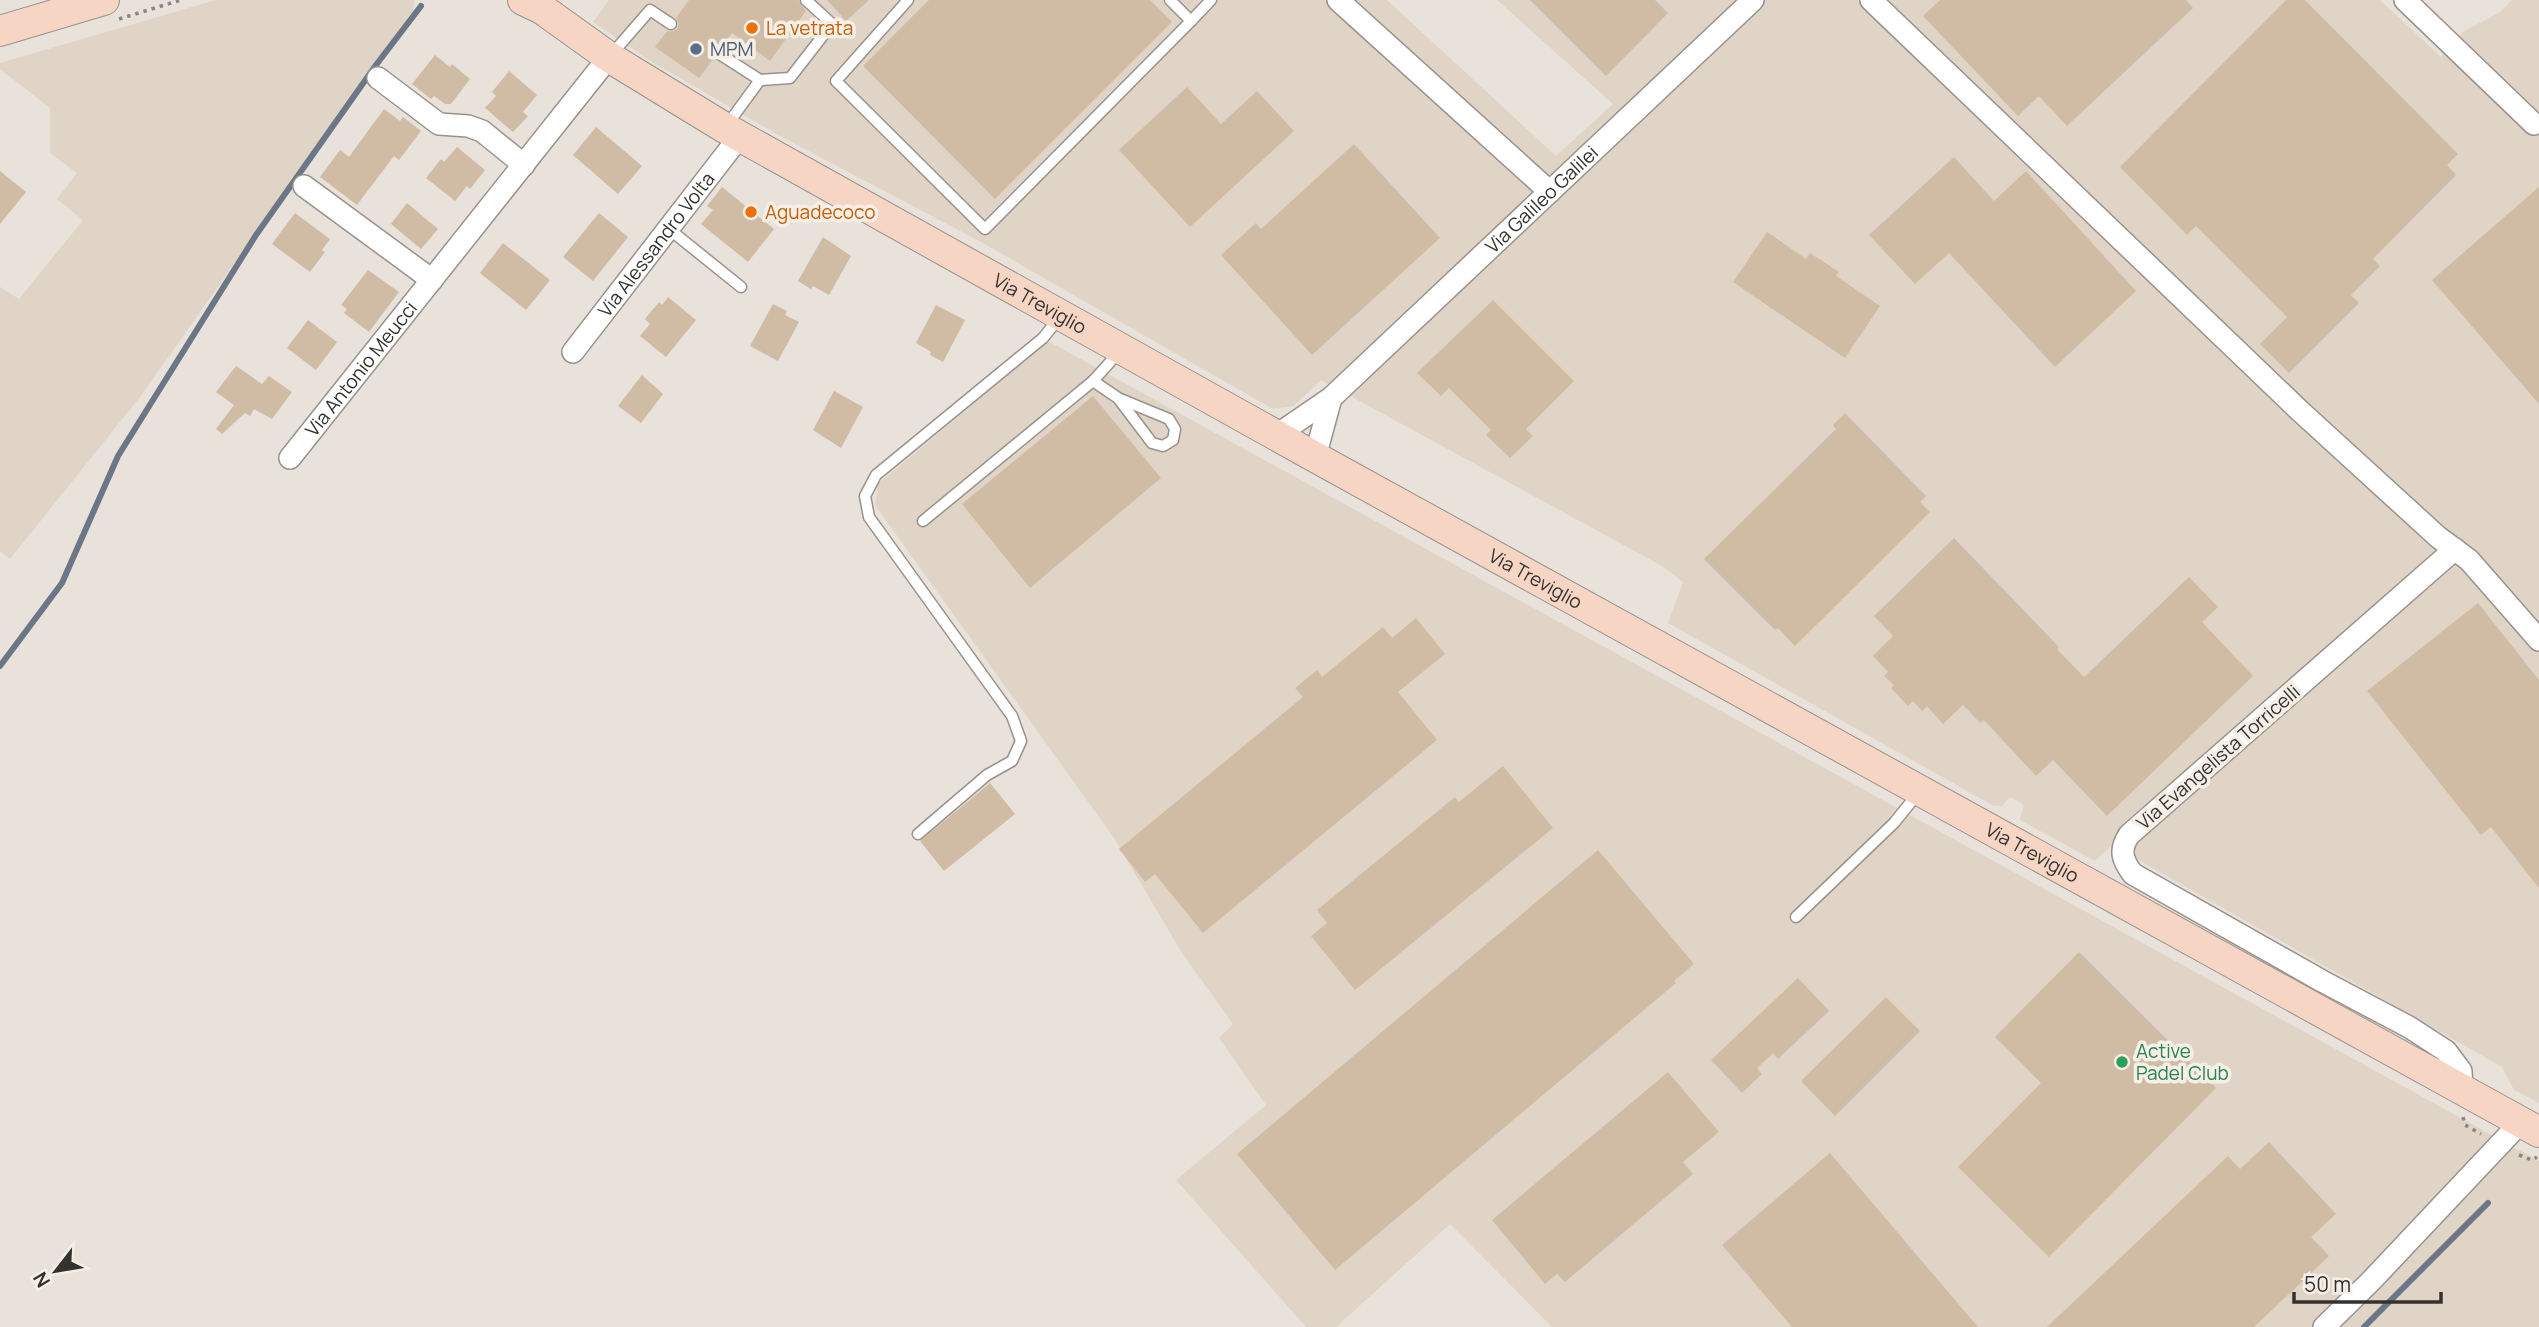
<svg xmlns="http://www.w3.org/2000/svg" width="2539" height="1327" font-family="Manrope,sans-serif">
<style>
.built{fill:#e0d4c7}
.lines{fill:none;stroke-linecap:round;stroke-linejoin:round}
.stream{stroke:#6b7786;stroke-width:6}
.building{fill:#d0bca4}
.lane-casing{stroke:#98928b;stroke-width:13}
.street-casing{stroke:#98928b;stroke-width:24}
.secondary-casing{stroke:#98928b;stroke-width:32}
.path{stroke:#8b8782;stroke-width:3.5;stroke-dasharray:3.5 5;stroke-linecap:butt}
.lane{stroke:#fff;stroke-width:10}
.street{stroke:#fff;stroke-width:21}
.secondary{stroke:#f7d5c5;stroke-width:30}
.food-dot{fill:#e8710a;stroke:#f6efe8;stroke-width:2.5}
.service-dot{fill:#5c6f8a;stroke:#f6efe8;stroke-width:2.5}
.leisure-dot{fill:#2e9e5b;stroke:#f6efe8;stroke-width:2.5}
.labels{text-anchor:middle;stroke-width:7;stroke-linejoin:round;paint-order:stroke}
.food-label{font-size:19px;fill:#c56008;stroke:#f6efe8;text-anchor:start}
.service-label{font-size:19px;fill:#4e5e75;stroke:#f6efe8;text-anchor:start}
.street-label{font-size:19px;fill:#34322f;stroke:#f6efe8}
.leisure-label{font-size:19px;fill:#27864d;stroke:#f6efe8;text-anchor:start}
</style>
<rect width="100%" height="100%" fill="#e8e2da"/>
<g class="built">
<polygon points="216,0 414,0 413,11 140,397 10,559 0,551 0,287 19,299 83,220 57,199 77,173 50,153 50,108 0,69 0,63"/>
<polygon points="609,0 1387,0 1556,156 1613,104 1497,0 2380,0 2441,57 2464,31 2499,13 2512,0 2539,0 2539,1103 2514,1090 2502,1067 2112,845 2095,861 2020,820 2024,805 2018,801 2010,797 2002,806 1994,806 1668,623 1683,582 1662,566 1321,380 1294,406 1273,409 983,243 780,136 652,62 593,22"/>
<polygon points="1048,341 2539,1161 2539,1327 1552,1327 1450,1224 1336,1327 1306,1327 1176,1180 1266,1105 1219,1038 1233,1024 1182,953 1114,838 875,505 878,484"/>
</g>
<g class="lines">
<g class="stream">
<polyline points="0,666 62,583 118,456 256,235 376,65 421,6"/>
<polyline points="2364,1327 2488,1203"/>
</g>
</g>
<g class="building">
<polygon points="689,0 798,0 806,11 770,61 732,33 722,46 718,45 712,48 710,53 713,59 699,78 655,47 667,31 671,32 677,29 679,24 676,18"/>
<polygon points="827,0 869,0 846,21"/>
<polygon points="929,0 1150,0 1172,22 995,199 863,66"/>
<polygon points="1530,0 1655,0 1668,13 1606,76"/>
<polygon points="1940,0 2186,0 2193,8 2067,126 2039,96 2018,116 1923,16"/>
<polygon points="2286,0 2305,0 2458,154 2447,165 2456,175 2373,259 2380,266 2351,295 2359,303 2289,373 2260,344 2287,317 2196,226 2187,235 2120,167"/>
<polygon points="435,55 450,67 452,64 470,79 451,104 445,104 434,96 431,99 412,84"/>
<polygon points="509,71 537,95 523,112 528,116 513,132 485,108 496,96 492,92"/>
<polygon points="1187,87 1221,124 1257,91 1294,131 1190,227 1119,150"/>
<polygon points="384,109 400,121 403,117 421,131 399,160 394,156 357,205 320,177 340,150 349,157"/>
<polygon points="596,127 642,166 618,194 573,155"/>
<polygon points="1354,144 1440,238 1312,355 1221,255 1256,223 1261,229"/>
<polygon points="457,147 485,170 470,189 467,186 455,201 426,178 441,159 444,162"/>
<polygon points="1954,157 1994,201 2026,171 2136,291 2055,367 1949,253 1915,284 1869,235"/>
<polygon points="0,171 26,192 0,224"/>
<polygon points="722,187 774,229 748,262 701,224 713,210 707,206"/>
<polygon points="2539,187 2539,404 2432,280"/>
<polygon points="407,203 438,229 421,249 391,224"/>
<polygon points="295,213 330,239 322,250 325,252 310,272 272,244"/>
<polygon points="599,213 628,237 593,281 563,257"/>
<polygon points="1767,232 1806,259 1810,253 1839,272 1836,276 1880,306 1845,358 1733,282"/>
<polygon points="823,237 851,256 829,295 813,286 811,289 798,281"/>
<polygon points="503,243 550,280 526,310 480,273"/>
<polygon points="368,270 399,292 369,332 344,313 347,309 341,305"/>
<polygon points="668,297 696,320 666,357 640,336 650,324 645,319 659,302 662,305"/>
<polygon points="1493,300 1574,381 1526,429 1533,436 1510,458 1486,435 1491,430 1449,388 1441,396 1417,373"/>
<polygon points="773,304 787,311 785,315 799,322 778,361 750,346"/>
<polygon points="936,305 965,320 943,362 930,355 931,352 916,343"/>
<polygon points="308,320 337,342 316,370 287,348"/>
<polygon points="236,366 262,384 269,376 292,392 272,419 254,409 250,416 245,413 222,434 216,429 234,405 216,392"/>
<polygon points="642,375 663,394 641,423 618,406"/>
<polygon points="834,391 863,407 841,448 813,430"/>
<polygon points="1093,396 1161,478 1030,588 962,504"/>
<polygon points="1845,413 1926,496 1920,502 1930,512 1795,646 1778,628 1775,630 1704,559 1836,429 1833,425"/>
<polygon points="1954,538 2059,647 2057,649 2084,677 2189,577 2218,607 2202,622 2253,676 2107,816 2053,760 2036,776 1984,720 1980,723 1963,705 1943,724 1927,706 1922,711 1913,701 1908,706 1891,688 1894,685 1884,676 1888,672 1873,656 1893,636 1874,616"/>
<polygon points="2478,603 2539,680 2539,888 2491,827 2481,835 2367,691"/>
<polygon points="1416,618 1445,654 1398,692 1437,740 1203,933 1155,874 1145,882 1119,849 1303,697 1295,688 1317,670 1322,677 1383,627 1392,638"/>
<polygon points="1503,766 1553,828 1355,990 1311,936 1327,923 1317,910 1455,797 1459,802"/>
<polygon points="990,783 1015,814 944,871 920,841"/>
<polygon points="1598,850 1694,964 1674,981 1676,983 1335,1270 1237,1154"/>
<polygon points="2079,952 2216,1088 2049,1257 1958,1167 2041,1083 1995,1037"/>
<polygon points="1798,978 1829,1011 1778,1059 1773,1053 1757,1068 1762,1074 1742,1093 1711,1060"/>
<polygon points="1886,997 1920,1031 1835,1116 1801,1081"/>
<polygon points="1668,1072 1719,1132 1683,1162 1693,1174 1565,1282 1557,1274 1545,1284 1492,1220"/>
<polygon points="2269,1142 2336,1214 2311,1237 2329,1256 2254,1327 2047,1327 2228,1156 2240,1169"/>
<polygon points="1830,1153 1978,1327 1792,1327 1722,1245"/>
</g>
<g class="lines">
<defs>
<g id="lane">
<polyline points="908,0 836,81 985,229 1191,21"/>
<polyline points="1170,0 1191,21 1211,0"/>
<polyline points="718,53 760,80 727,125"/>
<polyline points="611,55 650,10 671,24"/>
<polyline points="760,80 790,78 832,24 806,0"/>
<polyline points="669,229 741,287"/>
<polyline points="1093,381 1118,398 1152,443 1163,446 1173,440 1175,429 1169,419 1118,398"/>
<polyline points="923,521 1093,381 1120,351"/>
<polyline points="918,834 987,775 1012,761 1021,741 1012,716 869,517 865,496 876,475 1043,338 1060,317"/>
<polyline points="1796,917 1894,823 1919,792"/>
</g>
<g id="street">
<polyline points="1338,0 1550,192"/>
<polyline points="1871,0 2300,411 2438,537 2469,560 2539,640"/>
<polyline points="2405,0 2534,124"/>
<polyline points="378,78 439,124 468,126 482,131 524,165"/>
<polyline points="304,186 432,280"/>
<path id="s1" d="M573 352 740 136"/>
<path id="s2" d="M1277 435 1331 398 1753 0"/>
<polyline points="1315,457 1331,398"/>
<path id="s3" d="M290 458 609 57"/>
<path d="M2455 549 2129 835C2119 850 2122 860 2133 874L2322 981 2409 1027 2446 1051 2461 1071 2462 1090"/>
<polyline points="2324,1327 2371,1281 2521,1122"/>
</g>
<g id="secondary">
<path id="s4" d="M523 0 542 9 609 57 725 128 1315 457 2539 1132"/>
<polyline points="0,31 104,0"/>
</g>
</defs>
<use href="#lane" class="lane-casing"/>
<use href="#street" class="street-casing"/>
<use href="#secondary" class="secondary-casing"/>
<g class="path">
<polyline points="119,19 181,0"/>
<polyline points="2463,1117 2465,1125 2481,1134"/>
<polyline points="2519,1155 2532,1160 2537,1157"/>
</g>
<use href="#lane" class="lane"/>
<use href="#street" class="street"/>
<use href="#secondary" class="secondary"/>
</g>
<g class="food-dot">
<circle cx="752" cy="28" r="7"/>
<circle cx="751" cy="212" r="7"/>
</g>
<circle class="service-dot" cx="696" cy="49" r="7"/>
<circle class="leisure-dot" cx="2122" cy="1062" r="7"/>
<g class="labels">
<g class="food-label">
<text x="766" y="35">La vetrata</text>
<text x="765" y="219">Aguadecoco</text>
</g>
<g class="service-label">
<text x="710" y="56">MPM</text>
</g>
<g class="street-label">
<text dy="7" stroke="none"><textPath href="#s2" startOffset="355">Via Galileo Galilei</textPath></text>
<text dy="7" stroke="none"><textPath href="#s1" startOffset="136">Via Alessandro Volta</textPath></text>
<text dy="7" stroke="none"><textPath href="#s4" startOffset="600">Via Treviglio</textPath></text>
<text dy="7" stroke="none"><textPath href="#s3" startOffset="114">Via Antonio Meucci</textPath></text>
<text dy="7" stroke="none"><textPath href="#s4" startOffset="1167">Via Treviglio</textPath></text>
<text transform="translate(2218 757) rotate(-41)" y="7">Via Evangelista Torricelli</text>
<text dy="7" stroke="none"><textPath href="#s4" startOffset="1734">Via Treviglio</textPath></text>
</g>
<g class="leisure-label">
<text x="2136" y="1058">Active<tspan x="2136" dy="22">Padel Club</tspan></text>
</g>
</g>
<g transform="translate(56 1271) rotate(239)" stroke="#f6efe8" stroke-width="5" paint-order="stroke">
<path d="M0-5L12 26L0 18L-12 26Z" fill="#34322f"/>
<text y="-10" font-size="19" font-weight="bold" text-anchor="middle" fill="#34322f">N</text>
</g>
<path d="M2294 1292v10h147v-10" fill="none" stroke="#34322f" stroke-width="3.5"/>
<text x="2304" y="1292" font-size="21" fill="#34322f" stroke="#f6efe8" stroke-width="5" paint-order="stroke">50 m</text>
</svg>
